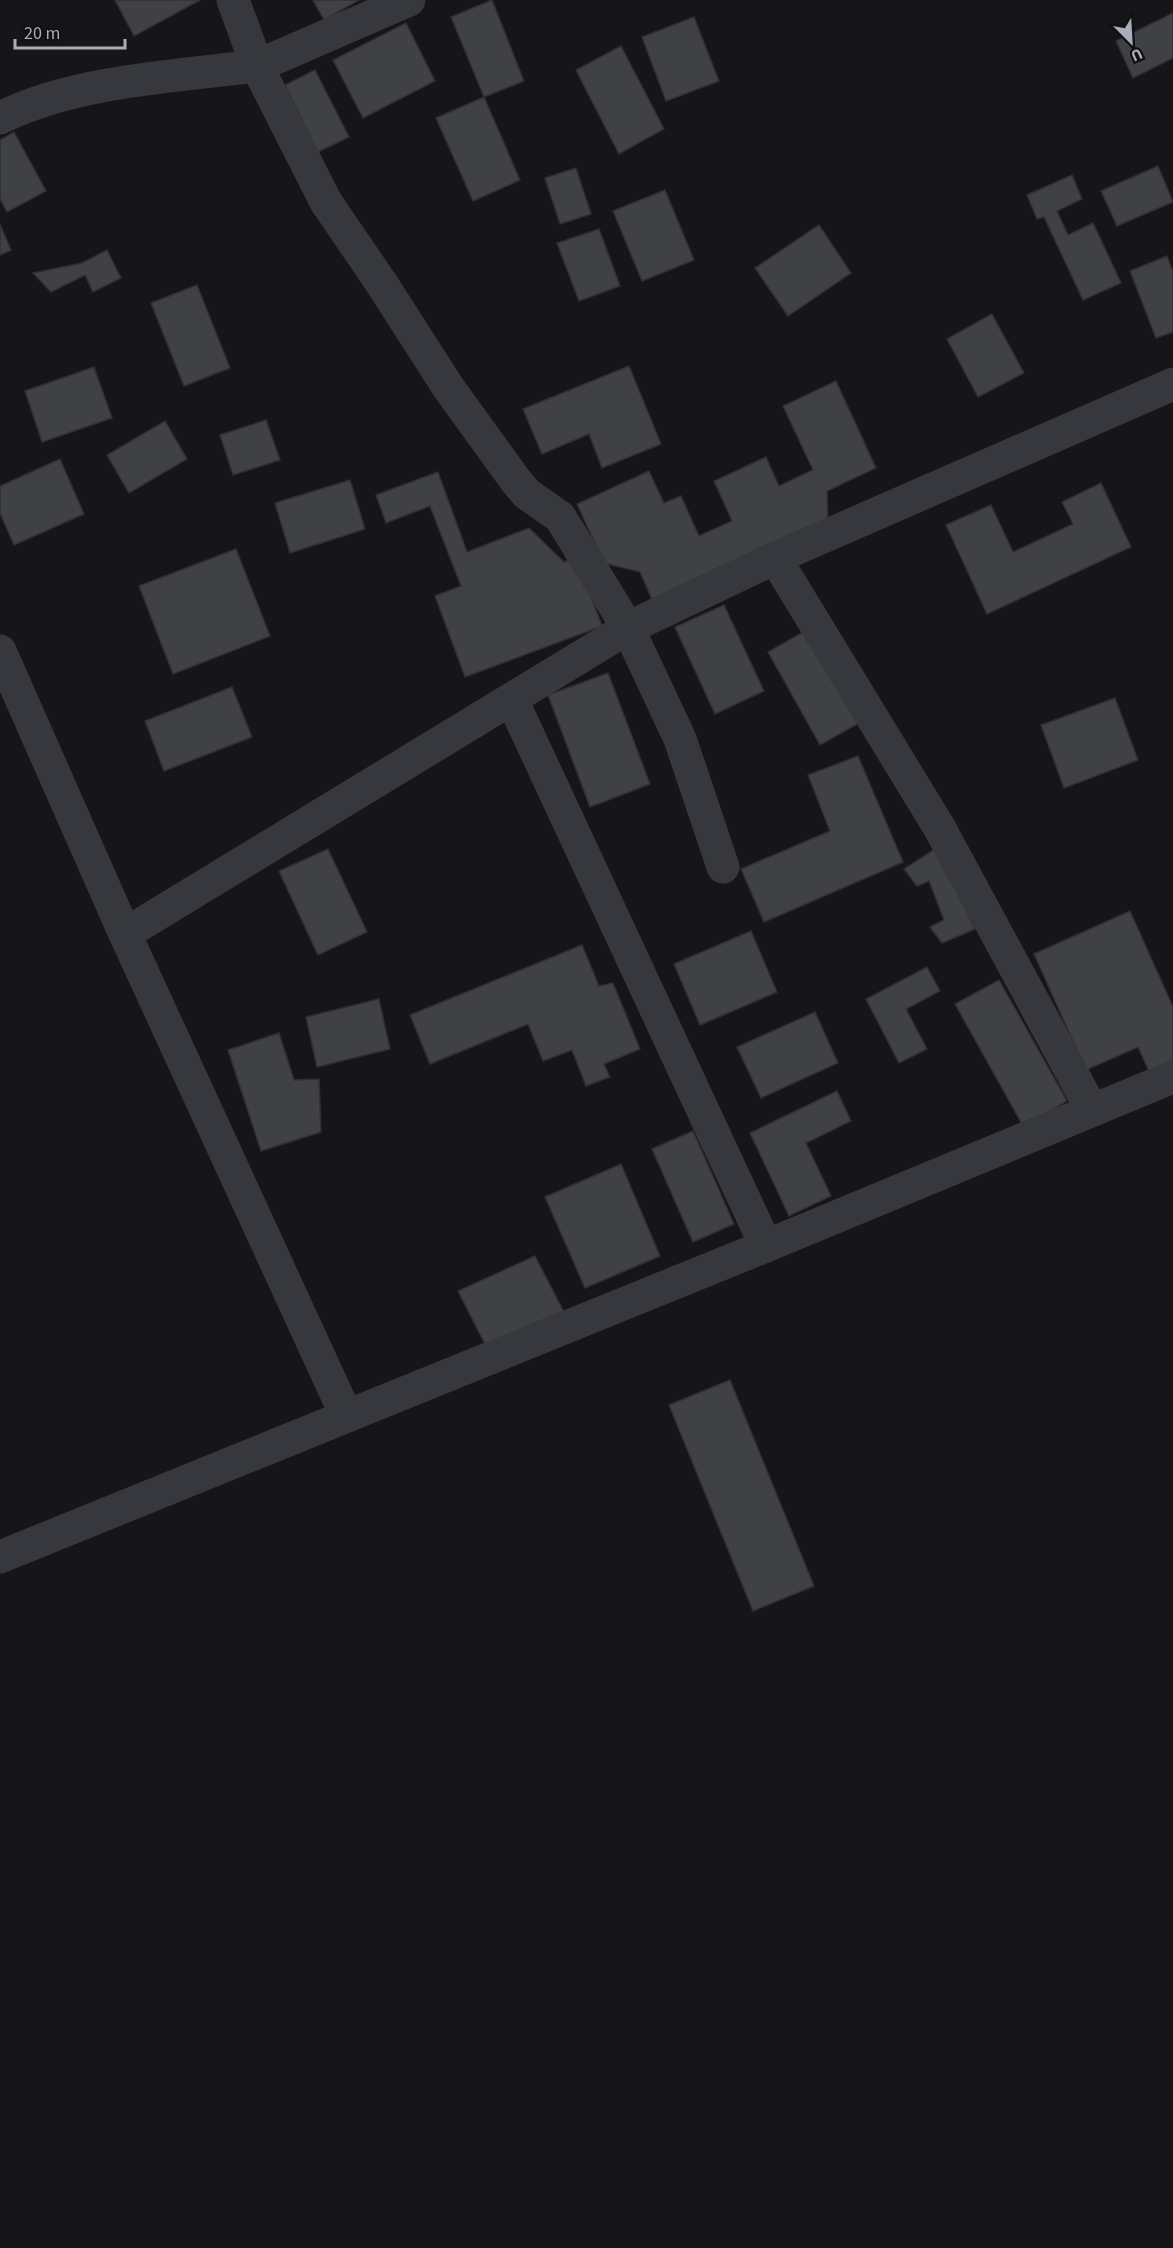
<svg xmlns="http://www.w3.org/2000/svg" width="1173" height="2248" font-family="'Source Sans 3',sans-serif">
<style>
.building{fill:#404145;stroke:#303034;stroke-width:1.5}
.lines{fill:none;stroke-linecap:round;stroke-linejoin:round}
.minor{stroke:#37383d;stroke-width:33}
</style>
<rect width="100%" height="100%" fill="#161618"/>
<g class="building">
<polygon points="115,0 200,0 134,36"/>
<polygon points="313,0 359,0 324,20"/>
<polygon points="492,0 524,81 484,97 451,17"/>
<polygon points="1173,13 1173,58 1133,78 1116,41"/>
<polygon points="694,17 719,81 666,101 642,37"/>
<polygon points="406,23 435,81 363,118 333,60"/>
<polygon points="621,46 664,129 619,154 576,70"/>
<polygon points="315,70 349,137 318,152 285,85"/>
<polygon points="484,97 520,180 473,201 436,118"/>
<polygon points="14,132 46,191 7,212 0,199 0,140"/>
<polygon points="1158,166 1173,202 1117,226 1101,191"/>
<polygon points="576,168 591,214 560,224 545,178"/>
<polygon points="1072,175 1082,199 1057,211 1068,235 1093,223 1121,283 1083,300 1044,217 1037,219 1027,195"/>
<polygon points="665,190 694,260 642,281 613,211"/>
<polygon points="0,224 11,250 0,255"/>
<polygon points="819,225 851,273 788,316 755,268"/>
<polygon points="599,229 620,286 579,301 557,243"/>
<polygon points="107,250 121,278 93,292 85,275 51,292 33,273 82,263"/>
<polygon points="1167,256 1173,272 1173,332 1156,338 1130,271"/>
<polygon points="197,285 230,368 184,386 151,303"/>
<polygon points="992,314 1024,373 978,397 947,339"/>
<polygon points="629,366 661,444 602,468 589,434 542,454 523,409"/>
<polygon points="94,367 112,418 42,442 25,391"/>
<polygon points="836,381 876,468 827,491 828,527 654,604 640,572 604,563 577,504 649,471 664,503 681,496 699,536 732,521 714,481 766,457 779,486 813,470 783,406"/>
<polygon points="266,420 280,460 233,475 220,435"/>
<polygon points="165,421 187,459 129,493 107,455"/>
<polygon points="60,459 84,514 14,545 0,513 0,486"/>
<polygon points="438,472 467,552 529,528 564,562 576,557 602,626 465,677 435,596 461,586 430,506 386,523 376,495"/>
<polygon points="350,480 365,529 290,553 275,503"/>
<polygon points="1101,483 1131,547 987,614 946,525 991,505 1013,552 1073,524 1062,502"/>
<polygon points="236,549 270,636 173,674 139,586"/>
<polygon points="724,605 764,691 715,714 675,627"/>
<polygon points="807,630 859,723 820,745 768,652"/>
<polygon points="608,673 650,784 590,807 548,695"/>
<polygon points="232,687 252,737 164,771 145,721"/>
<polygon points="1115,698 1138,760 1064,788 1041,725"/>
<polygon points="858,756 903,862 764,922 741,869 830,831 808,775"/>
<polygon points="938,847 975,929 942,943 930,927 944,920 929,881 917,886 904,869"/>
<polygon points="328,849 367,932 318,955 279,871"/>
<polygon points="1130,911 1173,1007 1173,1066 1151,1076 1138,1047 1086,1070 1034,954"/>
<polygon points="751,931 777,992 700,1025 674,964"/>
<polygon points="582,945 599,986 613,983 640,1049 604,1064 610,1077 586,1086 572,1050 543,1061 528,1024 430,1064 410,1015"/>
<polygon points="927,967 940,991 906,1009 927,1049 899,1063 866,999"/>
<polygon points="999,980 1067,1101 1023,1126 955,1004"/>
<polygon points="379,999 390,1049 317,1067 306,1017"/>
<polygon points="815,1012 838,1063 761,1098 737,1047"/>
<polygon points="279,1033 294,1080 319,1079 321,1132 261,1151 228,1050"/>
<polygon points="837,1091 851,1121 806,1143 831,1196 789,1216 750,1133"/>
<polygon points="693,1131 734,1224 693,1242 652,1149"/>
<polygon points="621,1164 660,1256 585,1288 545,1197"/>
<polygon points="535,1256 564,1312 488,1350 458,1291"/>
<polygon points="730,1380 814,1586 753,1611 669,1405"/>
</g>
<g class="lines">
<g class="minor">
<polyline points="233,0 257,66 409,0"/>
<path d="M0 118C74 81 175 76 257 66L326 202 382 284 448 387 516 481 527 494 560 517 628 628 680 739 723 867"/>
<polyline points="775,558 939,827 1092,1110"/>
<polyline points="0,651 125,934 346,1415"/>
<polyline points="512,700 766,1246"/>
<polyline points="125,934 628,628 775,558 1173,384"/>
<polyline points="0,1557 766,1246 1173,1077"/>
</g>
</g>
<g transform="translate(1131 42) rotate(156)" stroke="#111113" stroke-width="4.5" paint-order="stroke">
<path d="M0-4.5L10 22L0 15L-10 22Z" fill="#a8adb8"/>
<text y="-9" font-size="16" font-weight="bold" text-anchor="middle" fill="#a8adb8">U</text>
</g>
<path d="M15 39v9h110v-9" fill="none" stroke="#a8adb8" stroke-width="3"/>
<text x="24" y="39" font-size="18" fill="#a8adb8" stroke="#111113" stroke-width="4.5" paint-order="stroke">20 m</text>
</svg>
